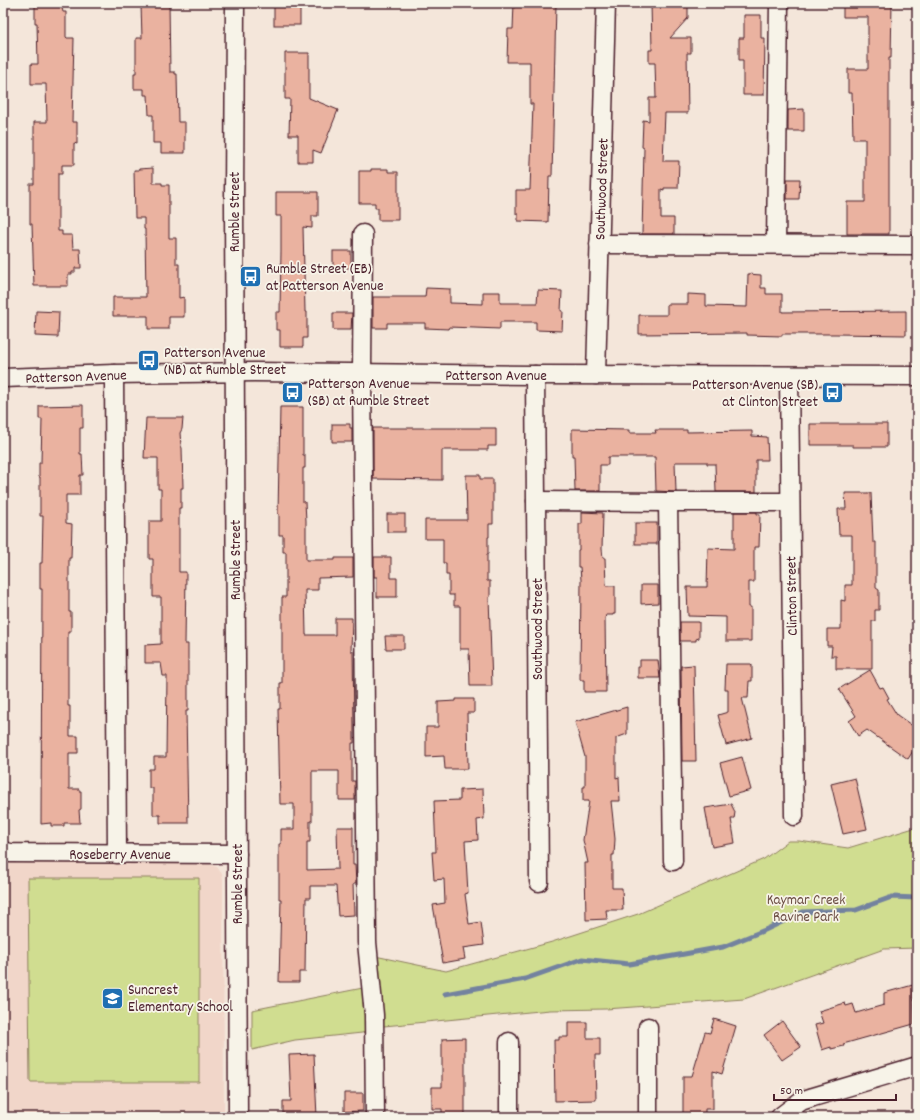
<svg xmlns="http://www.w3.org/2000/svg" width="920" height="1120" font-family="Dekko,sans-serif">
<style>
.built{fill:#f1d6c9}
.green{fill:#d0dd90;stroke:#8d7e5e}
.lines{fill:none;stroke-linecap:round;stroke-linejoin:round}
.stream{stroke:#73829f;stroke-width:5}
.building{fill:#eab2a0;stroke:#4a1f2b}
.minor-casing{stroke:#4a1f2b;stroke-width:21}
.minor{stroke:#f7f3e8;stroke-width:18}
.labels{text-anchor:middle;stroke-width:3.5;stroke-linejoin:round;paint-order:stroke}
.street-label{font-size:15px;fill:#4a1f2b;stroke:#f7f3e8}
.poi-label{font-size:15px;fill:#4a1f2b;stroke:#f7f3e8;text-anchor:start}
.park-label{font-size:15px;fill:#6c4e44;stroke:#f7f3e8}
</style>
<rect width="100%" height="100%" fill="#f4e6da"/>
<filter id="ink" filterUnits="userSpaceOnUse"><feTurbulence type="fractalNoise" baseFrequency=".025" numOctaves="2"/><feDisplacementMap in="SourceGraphic" scale="8" xChannelSelector="R" yChannelSelector="G"/><feConvolveMatrix kernelMatrix="1 2 1 2 8 2 1 2 1" color-interpolation-filters="sRGB"/></filter>
<g filter="url(#ink)">
<polygon class="built" points="3,861 209,864 217,867 222,874 223,880 224,1117 3,1117"/>
<g class="green">
<polygon points="917,827 917,948 884,949 744,999 606,1009 550,1010 384,1026 362,1033 295,1040 252,1050 252,1010 378,985 375,956 446,971 552,942 638,914 764,859 788,841 799,841 848,848"/>
<polygon points="28,878 199,878 199,1082 30,1082"/>
<polygon points="186,1113 194,1117 101,1117 101,1115"/>
</g>
<g class="lines">
<polyline class="stream" points="445,994 525,979 582,959 629,964 723,947 765,930 803,912 856,910 892,897 917,898"/>
</g>
<g class="building">
<rect x="274" y="3" width="26" height="22"/>
<polygon points="514,3 556,4 552,176 549,176 548,222 518,221 518,214 516,214 516,190 530,190 533,104 530,104 530,62 507,62 508,29 513,29"/>
<polygon points="651,3 688,3 688,18 670,38 691,38 691,53 687,53 688,113 665,113 663,161 679,161 678,188 664,188 664,190 661,189 661,218 674,218 674,234 642,234 644,148 642,147 643,120 649,121 649,98 656,98 655,63 649,63 649,50 652,50"/>
<polygon points="843,3 892,3 891,58 889,58 889,234 847,234 847,202 865,202 865,139 853,139 852,93 848,93 848,69 868,69 868,17 843,17"/>
<polygon points="61,4 63,12 66,12 66,37 67,38 74,38 72,122 77,122 77,144 74,143 74,165 62,165 62,174 58,174 58,231 62,231 62,235 72,235 73,249 80,249 81,268 75,268 75,272 72,272 72,274 68,274 68,286 34,286 32,224 30,224 30,184 34,184 34,122 47,122 46,84 31,84 31,64 38,64 37,23 35,23 35,5"/>
<polygon points="169,4 170,72 175,72 175,74 177,74 178,122 185,122 185,153 161,153 161,143 153,143 153,115 149,115 148,95 144,95 144,89 134,89 134,73 136,73 136,38 142,38 141,5"/>
<polygon points="744,15 761,15 761,38 765,38 764,95 743,95 743,60 739,60 739,38 744,38"/>
<polygon points="285,53 309,53 309,98 338,110 321,153 313,150 313,162 298,162 298,135 289,135 290,99 285,99"/>
<polygon points="804,109 804,131 788,131 788,110"/>
<polygon points="153,168 153,183 162,183 162,185 169,185 169,238 176,238 176,264 179,264 179,298 184,297 184,317 169,317 169,329 148,329 148,316 113,316 113,297 146,297 145,229 144,229 144,218 135,218 134,170 139,170 139,169"/>
<polygon points="371,169 388,169 388,172 398,172 398,220 378,220 378,208 375,208 375,203 359,203 359,171 371,171"/>
<polygon points="787,179 800,179 799,199 787,199"/>
<polygon points="276,192 318,192 318,216 312,216 312,228 303,227 305,312 307,312 307,338 303,338 303,347 280,347 280,330 276,330 276,312 280,312 281,251 281,216 276,216"/>
<rect x="333" y="251" width="18" height="17"/>
<polygon points="748,274 761,275 761,288 766,288 766,294 782,294 782,312 906,311 906,335 836,334 782,334 782,336 747,335 747,333 639,334 639,315 667,315 667,304 688,304 688,294 706,295 706,306 747,307"/>
<polygon points="426,288 450,289 450,303 483,304 483,292 500,292 500,303 537,303 538,290 562,291 561,311 563,311 562,331 536,330 536,322 500,322 500,329 449,327 449,329 425,328 425,323 387,323 387,328 373,328 373,297 425,297"/>
<polygon points="36,311 59,312 58,337 35,336"/>
<polygon points="333,313 352,313 351,330 333,330"/>
<polygon points="83,405 83,428 80,428 80,454 82,454 83,475 80,475 80,495 66,495 66,523 72,524 71,558 69,558 69,612 71,612 71,631 68,631 68,706 70,706 70,736 78,736 78,753 69,753 69,789 79,789 79,791 81,791 81,809 79,810 80,823 64,823 64,826 51,826 51,823 41,824 42,589 40,589 40,563 42,563 43,516 40,516 40,477 39,477 39,463 41,463 42,419 39,419 39,406"/>
<polygon points="280,407 303,407 303,455 305,455 305,468 303,468 303,502 305,502 306,521 306,560 335,560 335,558 353,558 353,577 318,578 318,590 305,590 306,635 335,635 335,618 352,618 351,651 353,651 354,724 354,743 352,743 352,781 355,781 355,800 339,800 339,771 312,771 312,821 310,821 310,842 307,842 307,870 338,869 337,827 353,827 353,865 355,865 356,884 353,884 354,915 338,916 336,886 310,886 310,898 306,898 305,972 299,972 299,982 279,982 281,899 279,899 279,844 281,844 281,829 294,829 294,804 280,804 278,709 280,709 280,683 282,683 282,597 286,597 286,552 283,552 283,535 279,535 279,514 278,514"/>
<polygon points="146,418 183,418 182,429 180,433 181,446 182,448 183,488 181,488 181,508 179,508 179,572 186,572 185,644 188,644 188,711 186,711 188,823 160,823 160,815 153,815 153,788 149,788 149,769 154,769 154,757 166,757 167,676 163,676 161,663 145,663 145,645 161,644 161,597 153,597 153,559 149,559 149,521 161,521 161,489 158,489 158,458 144,458"/>
<polygon points="332,424 350,424 350,428 352,428 352,442 332,442"/>
<polygon points="810,424 887,424 887,447 853,447 853,445 810,445"/>
<polygon points="373,428 496,428 496,446 488,446 488,450 442,450 442,480 373,479"/>
<polygon points="572,429 629,430 629,433 656,433 655,430 687,430 687,432 752,431 752,436 767,437 768,460 756,460 756,492 716,492 715,464 707,464 707,462 675,462 676,492 656,491 655,457 608,457 608,465 600,465 600,491 575,491 574,456 572,456"/>
<polygon points="466,475 480,475 480,479 493,479 493,524 489,524 489,537 488,537 488,554 487,554 487,581 490,581 490,597 489,597 492,686 470,686 469,649 460,649 460,606 454,606 454,595 449,595 449,575 446,575 446,563 443,563 443,539 425,539 425,520 467,520"/>
<polygon points="845,493 871,493 873,542 876,542 876,588 879,590 879,610 875,610 875,621 872,621 872,669 836,669 836,656 831,656 832,646 827,646 827,629 841,629 841,600 845,601 845,585 852,585 852,535 839,535 838,509 846,509"/>
<polygon points="582,512 603,513 602,549 603,558 605,558 606,586 615,586 615,614 613,614 613,615 606,615 605,618 606,692 584,692 584,680 580,680 581,580 580,567 578,567 578,550 579,550 579,524 582,524"/>
<polygon points="734,512 757,512 757,514 760,514 759,547 754,547 754,582 749,582 749,607 751,607 751,641 726,641 726,617 688,616 687,587 707,587 708,548 734,549"/>
<rect x="387" y="514" width="18" height="18"/>
<rect x="635" y="523" width="22" height="21"/>
<polygon points="374,557 391,557 391,578 397,578 397,597 377,597 377,577 374,577"/>
<polygon points="641,585 658,585 658,603 641,604"/>
<polygon points="680,622 699,622 699,638 696,639 696,641 680,641"/>
<polygon points="385,636 404,636 404,649 386,649"/>
<polygon points="640,660 658,660 660,678 638,678 638,667 640,667"/>
<polygon points="726,664 751,664 752,665 752,681 749,681 748,698 742,698 752,738 726,745 718,715 728,712 728,689 725,689"/>
<polygon points="694,665 696,761 682,761 681,666"/>
<polygon points="870,670 880,688 883,687 889,698 887,699 897,715 917,729 917,750 913,751 908,759 867,730 858,736 849,721 856,716 839,689"/>
<polygon points="456,699 474,699 474,713 467,713 468,769 445,769 444,756 426,757 426,727 438,727 438,702 456,701"/>
<polygon points="627,707 627,734 616,738 616,778 619,777 620,801 611,801 615,839 614,855 612,855 612,888 622,888 623,910 606,910 607,919 586,920 585,863 588,863 583,840 589,801 583,801 583,787 585,787 585,757 575,722"/>
<polygon points="742,757 751,790 729,796 720,763"/>
<polygon points="855,778 867,829 843,834 831,784"/>
<polygon points="483,789 484,819 477,820 478,840 465,841 468,893 465,894 469,924 481,922 484,945 463,948 465,959 443,963 433,905 445,903 444,879 434,880 432,852 436,852 434,801 460,800 460,790"/>
<polygon points="731,804 735,812 734,819 731,819 735,843 712,847 705,808"/>
<polygon points="913,985 914,1024 843,1044 844,1046 831,1049 831,1047 822,1050 815,1025 823,1023 819,1011 845,1003 846,1006 853,1004 856,1013 884,1005 884,993"/>
<polygon points="714,1019 736,1026 722,1074 713,1071 713,1109 705,1109 705,1117 683,1117 683,1076 692,1076 705,1032 710,1033"/>
<polygon points="782,1021 801,1047 782,1060 764,1035"/>
<polygon points="568,1022 587,1022 587,1038 600,1038 600,1055 595,1055 596,1100 555,1101 554,1040 559,1040 559,1037 568,1037"/>
<polygon points="465,1038 465,1117 442,1117 442,1109 432,1109 432,1087 442,1087 442,1039"/>
<polygon points="314,1054 317,1117 283,1117 283,1101 291,1101 289,1055"/>
<polygon points="344,1093 363,1093 363,1111 344,1112"/>
</g>
<g class="lines">
<defs>
<g id="minor">
<polyline points="235,3 234,203 238,1117"/>
<polyline points="363,234 362,373 367,942 374,1015 375,1117"/>
<polyline points="599,244 917,245"/>
<polyline points="776,244 779,3"/>
<polyline points="114,374 117,854"/>
<polyline points="535,375 539,882"/>
<polyline points="596,375 606,3"/>
<polyline points="789,376 794,816"/>
<polyline points="3,378 114,374 254,372 535,375 917,376"/>
<polyline points="536,501 668,502 790,502"/>
<polyline points="668,502 673,861"/>
<polyline points="3,851 10,853 237,854"/>
<polyline points="648,1027 648,1117"/>
<polyline points="509,1117 509,1042"/>
<polyline points="780,1117 801,1101 813,1097 917,1066"/>
</g>
</defs>
<use href="#minor" class="minor-casing"/>
<use href="#minor" class="minor"/>
</g>
</g>
<defs>
<symbol id="bus-square" viewBox="-11 -11 22 22"><rect x="-9" y="-9" width="18" height="18" rx="4" fill="#1f6fb2" stroke="#f7f3e8"/><path d="M-5-6H5V4H4V6H2V4H-2V6H-4V4H-5ZM-3.5-4V0h7V-4ZM-3.5 1.2v1.5H-2V1.2ZM2 1.2v1.5H3.5V1.2Z" fill="#fff"/></symbol>
<symbol id="school-square" viewBox="-11 -11 22 22"><rect x="-9" y="-9" width="18" height="18" rx="4" fill="#1f6fb2" stroke="#f7f3e8"/><path d="M0-5L7-2L0 1L-7-2ZM-4 1L0 2.5L4 1V4Q0 6-4 4Z" fill="#fff"/></symbol>
</defs>
<g fill-rule="evenodd">
<use href="#bus-square" x="238" y="264" width="25" height="25"/>
<use href="#bus-square" x="136" y="348" width="25" height="25"/>
<use href="#bus-square" x="280" y="380" width="25" height="25"/>
<use href="#bus-square" x="820" y="380" width="25" height="25"/>
<use href="#school-square" x="100" y="986" width="25" height="25"/>
</g>
<g class="labels">
<g class="street-label">
<text transform="translate(601 189) rotate(-88)" y="5">Southwood Street</text>
<text transform="translate(234 212) rotate(-90)" y="5">Rumble Street</text>
<text x="496" y="380">Patterson Avenue</text>
<text transform="translate(76 376) rotate(-2)" y="5">Patterson Avenue</text>
<text transform="translate(235 560) rotate(-90)" y="5">Rumble Street</text>
<text transform="translate(791 596) rotate(-91)" y="5">Clinton Street</text>
<text transform="translate(537 629) rotate(-90)" y="5">Southwood Street</text>
<text x="120" y="859">Roseberry Avenue</text>
<text transform="translate(237 884) rotate(-90)" y="5">Rumble Street</text>
</g>
<g class="poi-label">
<text x="266" y="273">Rumble Street (EB)<tspan x="266" dy="17">at Patterson Avenue</tspan></text>
<text x="164" y="357">Patterson Avenue<tspan x="164" dy="17">(NB) at Rumble Street</tspan></text>
<text x="308" y="388">Patterson Avenue<tspan x="308" dy="17">(SB) at Rumble Street</tspan></text>
<text x="818" y="389" text-anchor="end">Patterson Avenue (SB)<tspan x="818" dy="17">at Clinton Street</tspan></text>
<text x="128" y="994">Suncrest<tspan x="128" dy="17">Elementary School</tspan></text>
</g>
<g class="park-label">
<text x="806" y="904">Kaymar Creek<tspan x="806" dy="17">Ravine Park</tspan></text>
</g>
</g>
<rect width="920" height="1120" fill="none" stroke="#f7f3e8" stroke-width="16"/>
<rect x="8" y="8" width="904" height="1104" fill="none" stroke="#4a1f2b" stroke-width="1.5" filter="url(#ink)"/>
<path d="M774 1094v6h122v-6" fill="none" stroke="#4a1f2b" stroke-width="2"/>
<text x="780" y="1094" font-size="12" fill="#4a1f2b" stroke="#f7f3e8" stroke-width="3" paint-order="stroke">50 m</text>
</svg>
